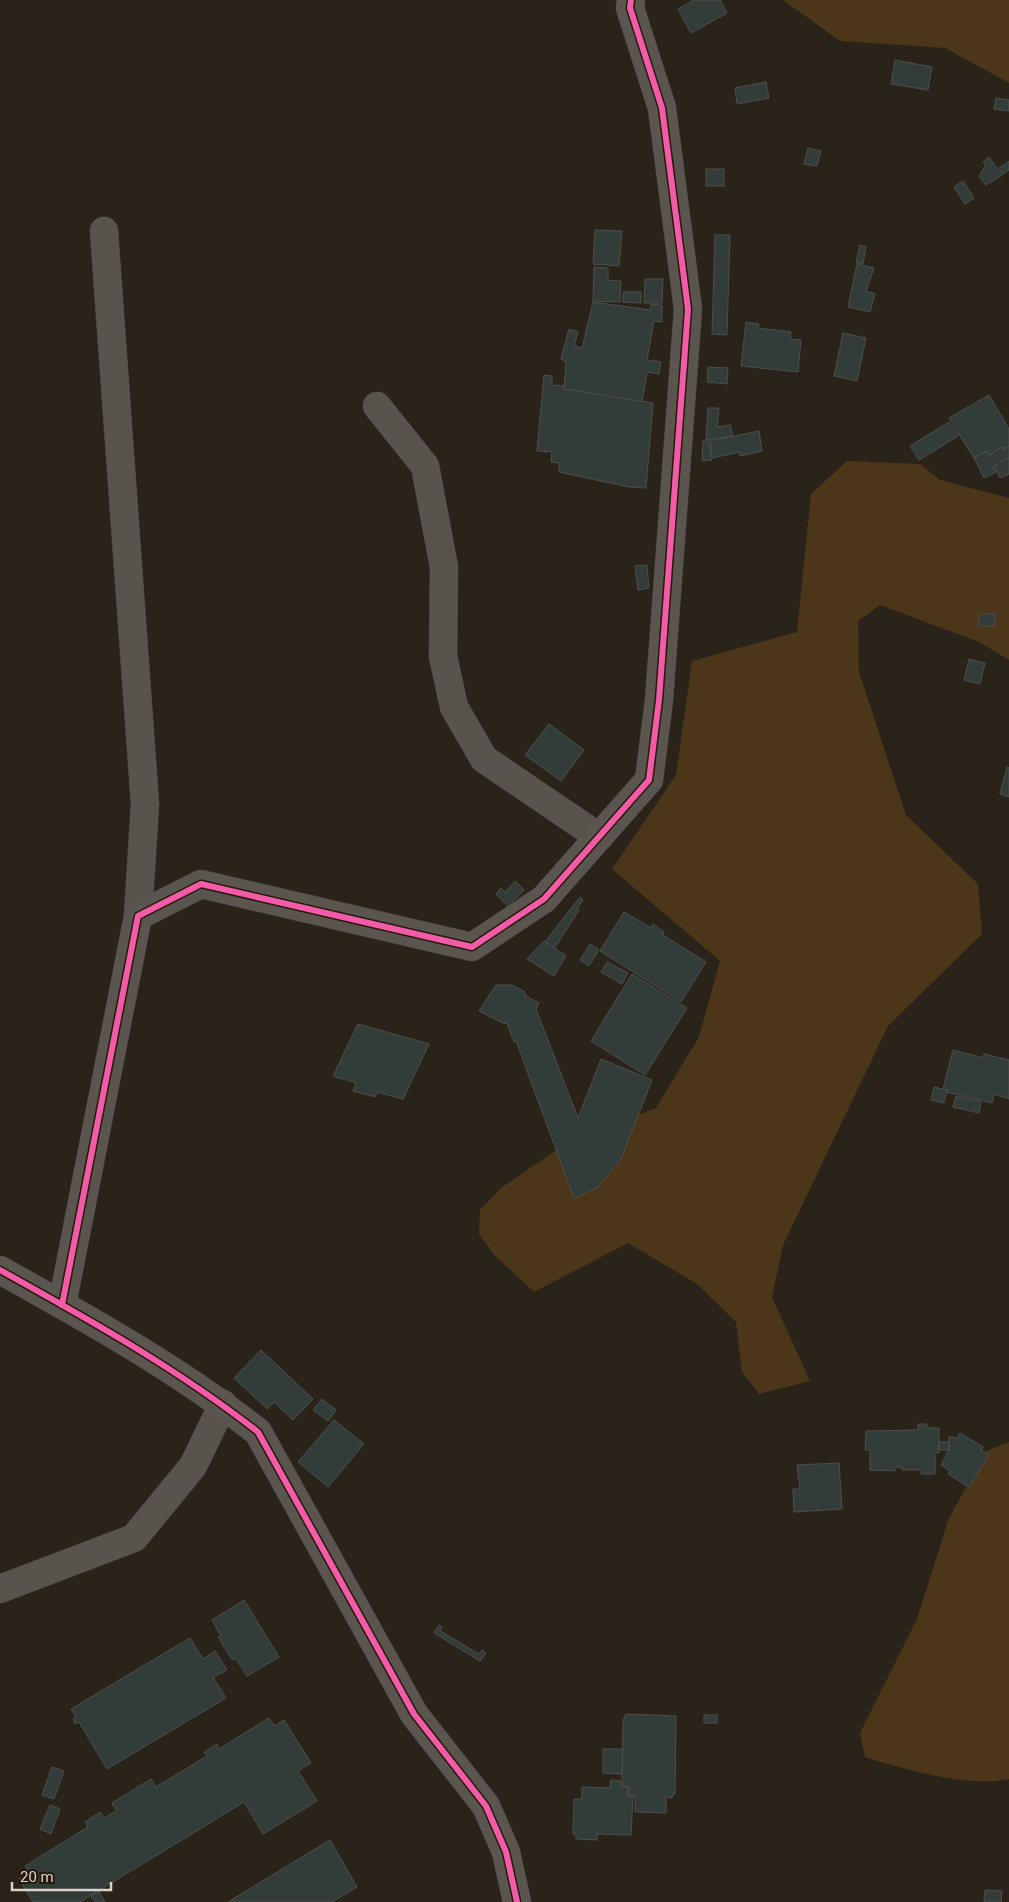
<svg xmlns="http://www.w3.org/2000/svg" width="1009" height="1902" font-family="Roboto,sans-serif">
<style>
.green{fill:#4b361a}
.building{fill:#323c38;stroke:#4e4f4b}
.lines{fill:none;stroke-linecap:round;stroke-linejoin:round}
.street-casing{stroke:#453f38;stroke-width:29}
.secondary-casing{stroke:#453f38;stroke-width:29}
.street{stroke:#58544d;stroke-width:28}
.secondary{stroke:#5a554e;stroke-width:28}
.cycleway-casing{stroke:#261a0a;stroke-width:9}
.cycleway{stroke:#f35aa7;stroke-width:6}
</style>
<rect width="100%" height="100%" fill="#2a231a"/>
<g class="green">
<polygon points="783,0 1009,0 1009,83 945,48 840,41"/>
<polygon points="847,461 920,464 940,480 1009,498 1009,660 979,642 880,605 858,621 859,672 906,815 978,884 982,934 888,1026 783,1245 772,1297 810,1381 759,1394 742,1372 736,1322 697,1284 628,1243 534,1292 494,1255 479,1234 480,1210 501,1188 565,1144 656,1108 699,1037 720,961 612,869 676,775 692,661 797,632 811,494"/>
<path d="M1009 1442V1779C970 1788 903 1769 865 1757L860 1733 917 1619 949 1518 986 1451Z"/>
</g>
<g class="building">
<polygon points="694,0 720,0 727,13 691,33 678,9"/>
<polygon points="895,60 932,67 928,90 891,84"/>
<polygon points="766,82 769,98 737,104 735,88"/>
<polygon points="996,98 1009,100 1009,111 994,109"/>
<polygon points="808,148 821,151 817,166 804,164"/>
<polygon points="989,157 1002,175 986,185 979,176 986,165 983,162"/>
<polygon points="1009,161 1009,170 1003,174 999,168"/>
<rect x="706" y="169" width="18" height="17"/>
<polygon points="963,181 974,198 965,204 954,187"/>
<polygon points="595,230 622,231 619,266 593,264"/>
<polygon points="715,235 730,235 727,335 712,334"/>
<polygon points="860,245 866,247 863,264 856,263"/>
<polygon points="857,264 874,268 866,291 875,294 870,312 848,307"/>
<polygon points="594,267 608,268 608,280 621,281 620,302 593,301"/>
<polygon points="645,279 663,279 662,303 644,303"/>
<polygon points="623,292 641,292 641,303 623,302"/>
<polygon points="593,302 650,310 651,304 662,305 662,322 654,321 647,360 661,362 659,374 647,372 642,402 564,389 566,363 561,359 569,329 578,332 574,346 582,348"/>
<polygon points="746,322 759,324 758,328 791,332 790,339 801,340 798,372 741,366"/>
<polygon points="843,333 866,338 857,381 834,376"/>
<polygon points="708,367 728,368 727,384 707,382"/>
<polygon points="544,375 552,376 552,385 564,386 564,389 653,403 646,488 629,487 559,472 559,463 551,462 552,452 537,451"/>
<polygon points="989,395 1009,429 1009,446 1004,450 1002,447 989,455 987,451 974,458 949,418"/>
<polygon points="708,408 719,408 717,427 730,425 733,436 706,440"/>
<polygon points="949,422 958,436 919,460 910,446"/>
<polygon points="759,431 762,451 740,456 740,452 712,458 710,441"/>
<polygon points="703,441 709,441 712,460 702,461"/>
<polygon points="1009,446 1009,458 993,467 996,472 984,478 974,458 987,451 989,455 1002,447 1004,450"/>
<polygon points="1009,458 1009,474 1000,478 994,466"/>
<polygon points="647,565 649,588 638,590 635,566"/>
<rect x="979" y="614" width="16" height="12"/>
<polygon points="969,659 985,663 980,684 964,680"/>
<polygon points="549,724 584,750 561,781 525,755"/>
<polygon points="1007,767 1009,768 1009,797 1000,794"/>
<polygon points="515,881 524,890 508,907 496,894 501,888 505,892"/>
<polygon points="580,897 583,900 577,909 579,910 554,949 545,942"/>
<polygon points="624,912 651,928 653,924 664,932 663,935 706,962 681,1002 600,951"/>
<polygon points="544,941 566,956 554,976 527,959"/>
<polygon points="590,944 599,950 589,966 580,960"/>
<polygon points="607,962 628,973 622,984 601,972"/>
<polygon points="632,974 687,1008 645,1075 591,1041"/>
<polygon points="496,985 511,985 524,991 526,996 539,1003 536,1009 578,1118 601,1059 652,1080 621,1159 597,1188 574,1198 516,1041 514,1042 506,1021 505,1024 479,1011"/>
<polygon points="358,1024 429,1044 403,1099 377,1092 375,1097 353,1091 356,1083 333,1076"/>
<polygon points="953,1050 983,1058 984,1054 1009,1060 1009,1099 994,1094 992,1103 947,1092 948,1090 943,1089"/>
<polygon points="934,1087 947,1090 944,1103 931,1100"/>
<polygon points="956,1096 981,1102 979,1113 953,1107"/>
<polygon points="261,1350 313,1399 293,1420 274,1402 267,1409 234,1378"/>
<polygon points="322,1399 336,1410 328,1421 313,1410"/>
<polygon points="334,1420 364,1444 328,1487 298,1462"/>
<polygon points="918,1424 927,1424 927,1428 939,1428 939,1453 935,1453 935,1474 921,1474 921,1470 902,1470 902,1467 895,1467 895,1471 870,1470 870,1450 865,1450 866,1431 918,1430"/>
<polygon points="960,1433 983,1447 981,1450 989,1455 969,1487 948,1474 950,1471 941,1465 949,1450 949,1437 957,1438"/>
<rect x="939" y="1442" width="10" height="8"/>
<polygon points="839,1463 842,1509 794,1512 793,1489 800,1489 797,1465"/>
<polygon points="244,1600 279,1657 247,1676 236,1659 232,1660 218,1637 221,1636 212,1620"/>
<polygon points="439,1625 442,1627 440,1631 479,1654 482,1650 486,1653 480,1661 434,1633"/>
<polygon points="190,1638 203,1659 215,1651 227,1670 213,1677 226,1698 107,1769 79,1722 75,1724 73,1719 76,1717 71,1709"/>
<polygon points="626,1714 676,1716 675,1794 673,1794 672,1798 666,1797 666,1813 635,1812 635,1796 629,1795 629,1787 622,1786 623,1720"/>
<rect x="704" y="1715" width="13" height="8"/>
<polygon points="269,1718 274,1726 284,1720 311,1763 298,1771 317,1801 263,1834 244,1802 80,1902 33,1902 19,1879 29,1873 25,1866 88,1827 85,1822 100,1812 104,1818 116,1811 112,1803 151,1779 156,1787 207,1756 204,1752 217,1744 219,1749"/>
<polygon points="603,1749 623,1749 622,1774 603,1773"/>
<polygon points="52,1767 64,1771 54,1799 42,1795"/>
<polygon points="611,1780 621,1781 621,1787 628,1787 628,1796 633,1796 631,1835 597,1834 597,1840 576,1839 576,1834 573,1834 574,1799 582,1799 582,1787 610,1788"/>
<polygon points="50,1805 60,1809 51,1834 40,1829"/>
<polygon points="330,1840 357,1887 332,1902 228,1902"/>
<polygon points="985,1890 1002,1891 1001,1902 984,1902"/>
<polygon points="99,1891 105,1902 95,1902 91,1896"/>
</g>
<g class="lines">
<defs>
<g id="street">
<polyline points="104,231 145,804 138,916"/>
<polyline points="377,406 425,466 444,567 443,656 454,707 484,759 599,837"/>
<polyline points="0,1589 134,1538 193,1466 223,1404"/>
</g>
<g id="secondary">
<path d="M0 1270C88 1319 178 1369 258 1432L414 1714 486 1806 506 1852 517 1902"/>
<polyline points="62,1305 138,916 201,884 472,947 544,899 649,780 659,700 688,309 662,108 630,8 631,0"/>
</g>
</defs>
<use href="#street" class="street-casing"/>
<use href="#secondary" class="secondary-casing"/>
<use href="#street" class="street"/>
<use href="#secondary" class="secondary"/>
<defs>
<g id="cycleway">
<path d="M0 1270C88 1319 178 1369 258 1432L414 1714 486 1806 506 1852 517 1902"/>
<polyline points="62,1305 138,916 201,884 472,947 544,899 649,780 659,700 688,309 662,108 630,8 631,0"/>
</g>
</defs>
<use href="#cycleway" class="cycleway-casing"/>
<use href="#cycleway" class="cycleway"/>
</g>
<path d="M12 1882v8h99v-8" fill="none" stroke="#dcd4ca" stroke-width="2.5"/>
<text x="20" y="1882" font-size="15" fill="#dcd4ca" stroke="#261a0a" stroke-width="4" paint-order="stroke">20 m</text>
</svg>
